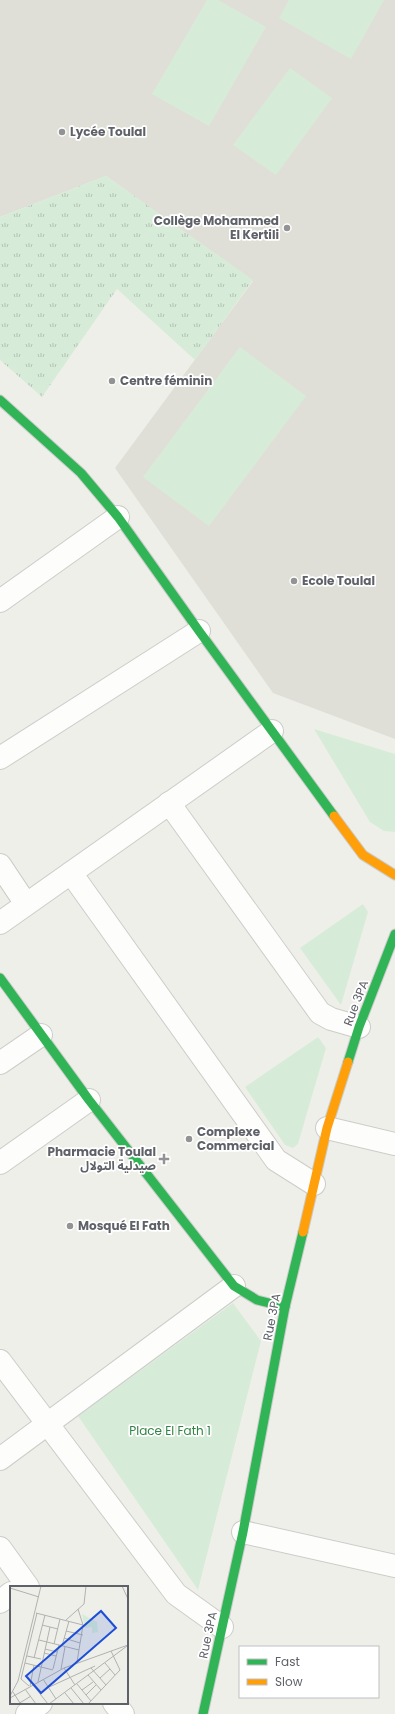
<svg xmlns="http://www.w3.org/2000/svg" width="395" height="1714" font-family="Poppins,'Noto Sans Arabic',sans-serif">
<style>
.education{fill:#dfdfd7}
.grass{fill:url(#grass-tufts)}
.green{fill:#d7ecd8}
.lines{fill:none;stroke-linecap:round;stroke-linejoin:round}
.street-casing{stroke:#cccdcb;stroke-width:24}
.fast-casing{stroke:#cbcccb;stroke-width:11}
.slow-casing{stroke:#cbcccb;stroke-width:11}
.street{stroke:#fdfdfc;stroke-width:22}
.fast{stroke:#30b455;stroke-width:9}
.slow{stroke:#ff9f0a;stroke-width:9}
.poi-dot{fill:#919395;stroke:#fff;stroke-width:1.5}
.labels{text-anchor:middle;stroke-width:3.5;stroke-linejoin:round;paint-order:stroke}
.poi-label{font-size:12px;font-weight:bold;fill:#5e6168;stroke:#fff;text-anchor:start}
.street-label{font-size:12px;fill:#5e6168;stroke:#fff}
.park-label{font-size:12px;fill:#318344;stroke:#fff}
.inset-road{fill:none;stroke:#b1b2b1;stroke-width:1}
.view{fill:#1d4ed8;fill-opacity:0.15;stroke:#1d4ed8;stroke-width:2}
.inset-edge{fill:none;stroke:#5e6168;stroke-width:2}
</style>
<defs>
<pattern id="grass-tufts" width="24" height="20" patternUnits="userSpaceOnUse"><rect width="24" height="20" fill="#d7ecd8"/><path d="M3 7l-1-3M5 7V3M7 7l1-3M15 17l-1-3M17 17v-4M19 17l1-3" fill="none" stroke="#b2c3b3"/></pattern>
</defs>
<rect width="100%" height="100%" fill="#efefe9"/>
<polygon class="education" points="0,0 395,0 395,739 273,693 115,468 253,281 106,176 0,217"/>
<polygon class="grass" points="106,176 253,280 195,360 117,289 42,397 0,360 0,217"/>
<g class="green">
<polygon points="207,0 218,0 266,27 209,126 152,94"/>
<polygon points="289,0 384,0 351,59 279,18"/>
<polygon points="290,68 332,98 276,175 233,145"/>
<polygon points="240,347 306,396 209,526 143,477"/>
<polygon points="314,729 395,754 395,832 384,831 370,822"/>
<polygon points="363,904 368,912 341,1005 300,948"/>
<polygon points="318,1037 326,1048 298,1144 293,1148 285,1145 245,1087"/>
<polygon points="233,1303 261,1341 198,1590 78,1416"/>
</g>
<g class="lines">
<defs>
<g id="street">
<polyline points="0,601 118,517"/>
<polyline points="0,758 199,631"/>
<polyline points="169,803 320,1013 331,1019 359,1027"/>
<polyline points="0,865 26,904"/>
<polyline points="71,873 276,1160 314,1184"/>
<polyline points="0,923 272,731"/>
<polyline points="0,1063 41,1035"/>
<polyline points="327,1128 395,1144"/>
<polyline points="0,1163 89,1100"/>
<polyline points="0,1361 176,1594 222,1627"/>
<polyline points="0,1459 234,1286"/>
<polyline points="243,1532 395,1566"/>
<polyline points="0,1548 28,1587"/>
<polyline points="0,1602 11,1593"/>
<polyline points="114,1703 123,1714"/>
<polyline points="27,1714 41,1703"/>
</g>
<g id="fast">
<polyline points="0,400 81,473 118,517 199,631 334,816"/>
<polyline points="0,978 89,1100 234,1286 257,1300 285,1307"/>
<polyline points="348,1062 359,1027 395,934"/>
<polyline points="203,1714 243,1532 285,1307 303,1232"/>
</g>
<g id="slow">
<polyline points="334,816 363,855 395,875"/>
<polyline points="303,1232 327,1128 348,1062"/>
</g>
</defs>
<use href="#street" class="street-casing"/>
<use href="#fast" class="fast-casing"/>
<use href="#slow" class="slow-casing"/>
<use href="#street" class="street"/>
<use href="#fast" class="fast"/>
<use href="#slow" class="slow"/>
</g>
<g class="poi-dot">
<circle cx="62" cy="132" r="4"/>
<circle cx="287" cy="228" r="4"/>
<circle cx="112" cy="381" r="4"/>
<circle cx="294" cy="581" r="4"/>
<circle cx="189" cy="1139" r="4"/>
<path d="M162 1153h4v4h4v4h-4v4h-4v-4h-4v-4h4z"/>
<circle cx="70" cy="1226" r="4"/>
</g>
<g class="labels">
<g class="poi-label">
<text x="70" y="136">Lycée Toulal</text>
<text x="279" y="225" text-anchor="end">Collège Mohammed<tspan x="279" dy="14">El Kertili</tspan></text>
<text x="120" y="385">Centre féminin</text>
<text x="302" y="585">Ecole Toulal</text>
<text x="197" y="1136">Complexe<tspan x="197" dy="14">Commercial</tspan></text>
<text x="156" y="1156" text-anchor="end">Pharmacie Toulal<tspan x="156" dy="14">صيدلية التولال</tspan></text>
<text x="78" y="1230">Mosqué El Fath</text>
</g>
<g class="street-label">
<text transform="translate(356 1003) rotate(-69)" y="4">Rue 3PA</text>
<text transform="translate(272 1317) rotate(-79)" y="4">Rue 3PA</text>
<text transform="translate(208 1635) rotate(-78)" y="4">Rue 3PA</text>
</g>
<g class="park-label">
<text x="170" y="1435">Place El Fath 1</text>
</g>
</g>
<g transform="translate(10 1586)">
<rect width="118" height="118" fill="#efefe9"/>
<path d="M72 28 87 36 88 46 82 47V41L75 42Z" fill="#d7ecd8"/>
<path class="inset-road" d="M112 0 118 13M0 2 29 11M26 27 73 39M56 34 74 18 76 0M32 39 48 43M56 45 73 49M54 52 70 57M29 54 69 64M44 58 50 33M52 60 59 35M35 63 47 66M34 67 46 70M17 70 31 73M24 72 35 29M67 76 73 39 68 23M15 77 43 84M95 77 105 89M54 82 65 99M81 82 96 99M43 83 49 59M51 83 55 61M78 89 91 104M90 92 100 83M33 93 46 113M28 96 40 41M67 98 81 115M23 99 38 118M19 100 11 93 27 27M20 100 24 79M37 102 85 80M61 102 74 118M15 103 26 118M72 104 83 96M3 106 10 117M55 107 64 118M76 109 86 99M0 110 8 95 31 0M0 112 54 82 118 59M8 118 21 110M39 118 117 60M78 118 110 84 101 65"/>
<path class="view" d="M91 25 106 42 31 107 16 90Z"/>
<rect width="118" height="118" class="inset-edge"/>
</g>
<rect x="239" y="1646" width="140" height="52" fill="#ffffff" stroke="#bfc0c3"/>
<rect x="247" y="1659" width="20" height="6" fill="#30b455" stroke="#bfc0c3"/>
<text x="275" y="1666" font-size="12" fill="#5e6168">Fast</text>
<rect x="247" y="1679" width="20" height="6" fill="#ff9f0a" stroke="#bfc0c3"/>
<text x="275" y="1686" font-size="12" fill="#5e6168">Slow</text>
</svg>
